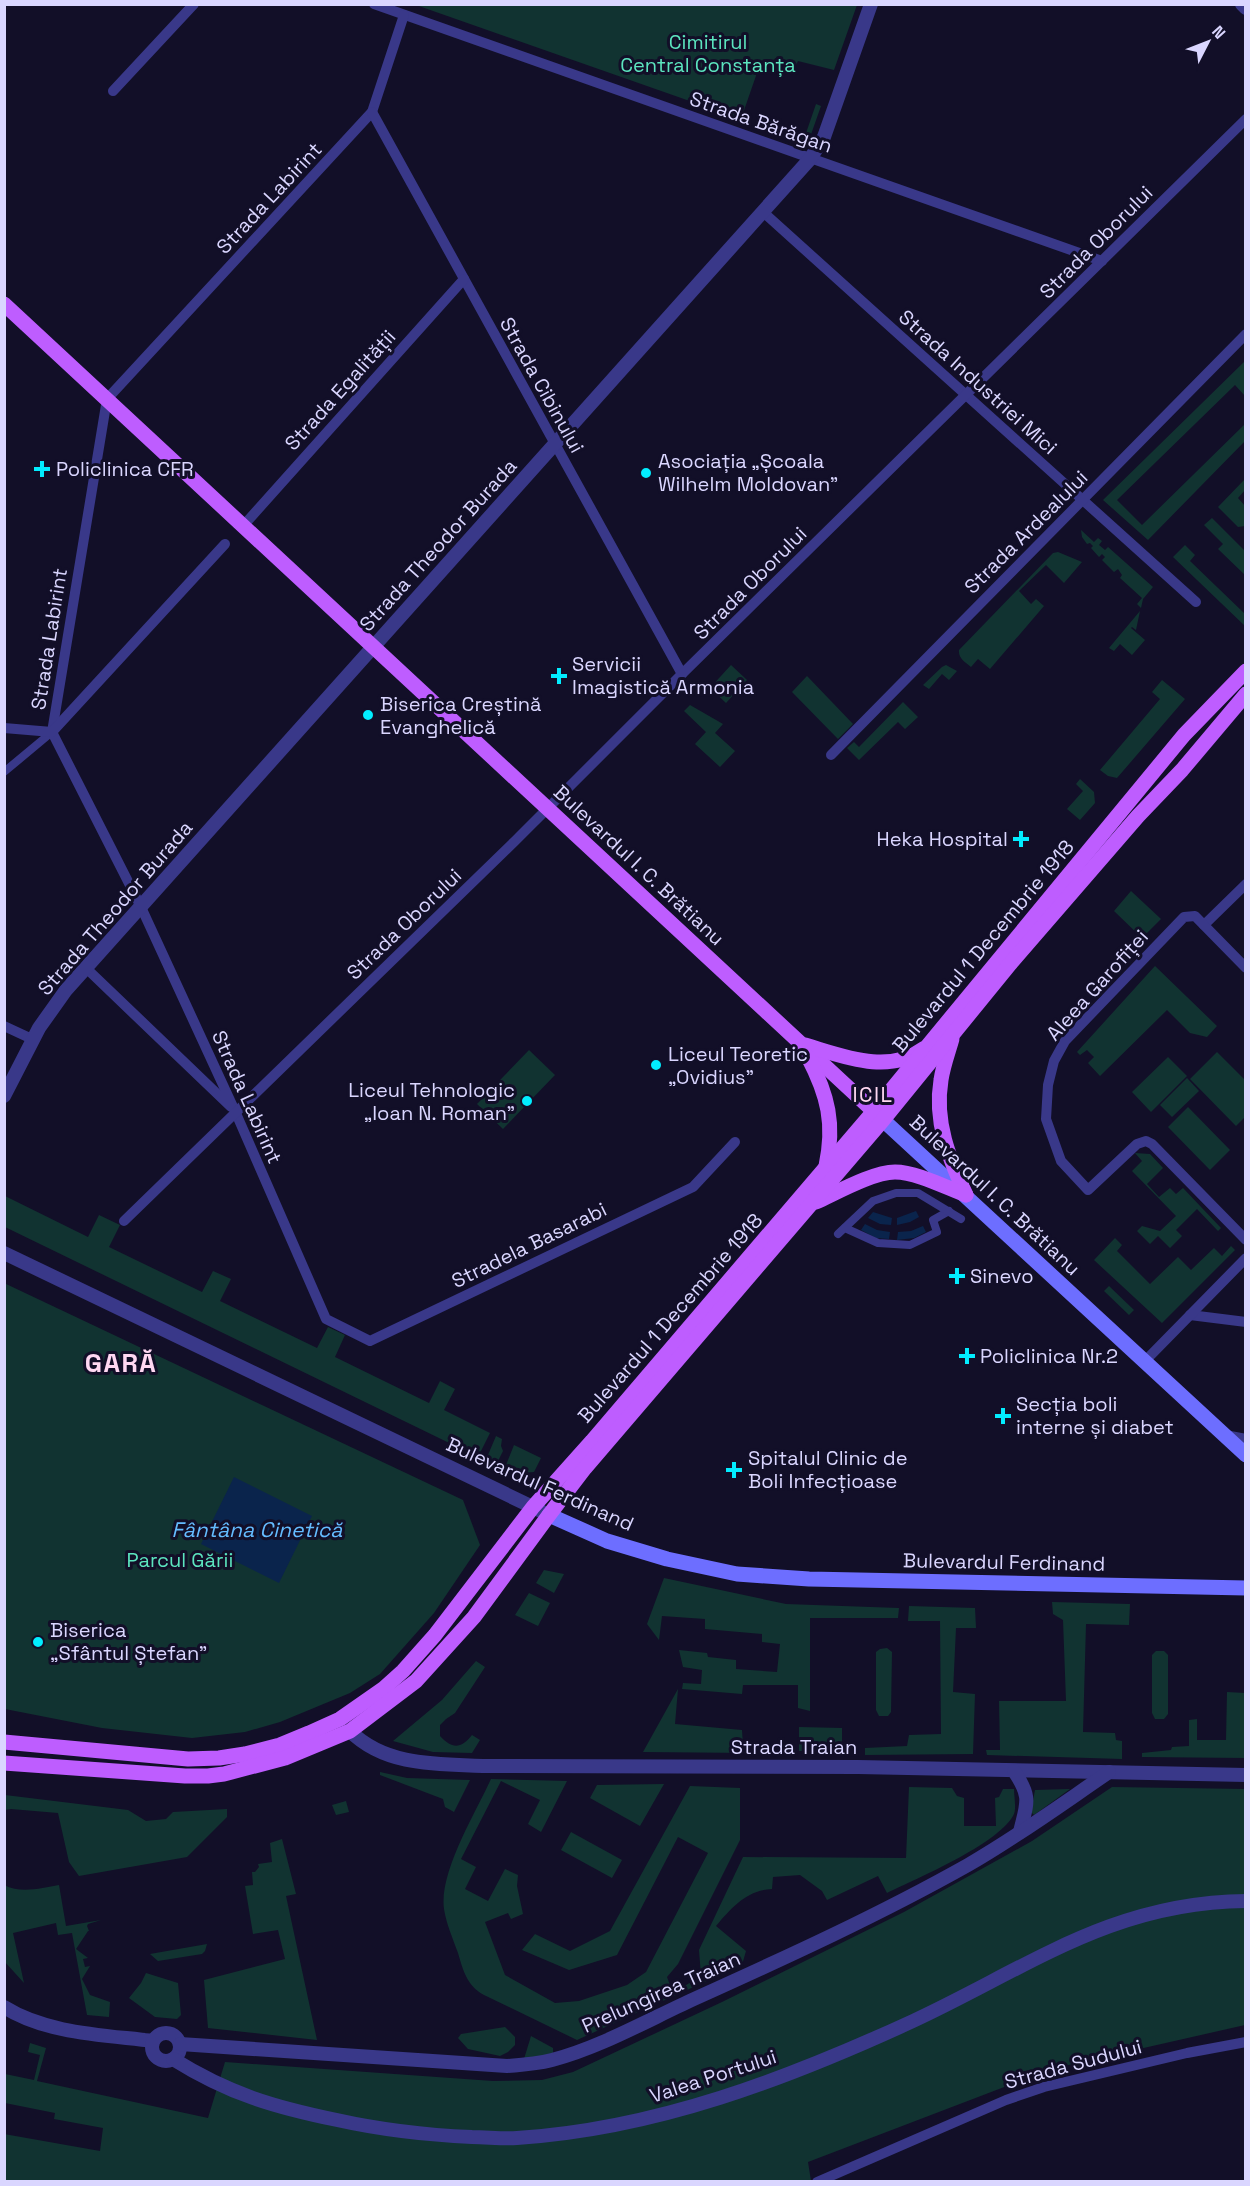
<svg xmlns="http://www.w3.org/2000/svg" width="1250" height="2186" font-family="'Space Grotesk',sans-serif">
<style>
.green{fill:#113331}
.water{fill:#0a244c}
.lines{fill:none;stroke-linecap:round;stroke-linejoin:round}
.pedestrian{stroke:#393889;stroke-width:8}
.minor{stroke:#393889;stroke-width:10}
.tertiary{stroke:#393889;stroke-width:14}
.secondary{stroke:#6d6eff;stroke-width:15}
.primary{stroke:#be5dff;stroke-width:15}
.poi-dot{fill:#02edff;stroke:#120f28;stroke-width:2}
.labels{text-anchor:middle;stroke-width:6;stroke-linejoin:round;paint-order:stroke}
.park-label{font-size:20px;fill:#5ce5bf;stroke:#120f28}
.street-label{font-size:20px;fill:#dad6ff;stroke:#120f28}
.poi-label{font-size:20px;fill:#dad6ff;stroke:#120f28;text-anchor:start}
.neighbourhood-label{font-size:21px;letter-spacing:1.5px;fill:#ffd8f2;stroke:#120f28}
.water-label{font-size:21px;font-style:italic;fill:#64bcff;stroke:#120f28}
.district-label{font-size:26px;font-weight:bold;letter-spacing:1.5px;fill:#ffd8f2;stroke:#120f28}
</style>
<rect width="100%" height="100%" fill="#120f28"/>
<g class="green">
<polygon points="416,5 857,5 834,70 798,61 796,65 775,58 770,73 758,70 741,119"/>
<polygon points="816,104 821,106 808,143 769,129 770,125 805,136"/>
<polygon points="1245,361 1245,396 1235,385 1117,500 1142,525 1245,424 1245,441 1148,540 1103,500"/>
<polygon points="1245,479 1245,490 1238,498 1245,506 1245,526 1238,527 1218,507"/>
<polygon points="1212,518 1245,551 1245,575 1218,549 1223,544 1204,525"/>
<polygon points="1081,530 1094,542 1098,538 1102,541 1099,545 1105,550 1108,547 1153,587 1143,599 1141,608 1137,604 1142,598 1120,578 1122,575 1118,569 1114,572 1102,560 1105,557 1102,554 1099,557 1091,548 1093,546 1090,543 1087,544 1082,537"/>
<polygon points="1185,545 1195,555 1190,561 1245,614 1245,626 1173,557"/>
<path d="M1058 552 1082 562 1064 583 1046 565 1019 591 1031 604 1036 599 1044 606 990 669 978 659 971 667C965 662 958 658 959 650L1053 553Z"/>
<polygon points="1140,611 1136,630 1132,627 1131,628 1145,640 1132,655 1120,644 1114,651 1109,648"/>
<polygon points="731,665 747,680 726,703 710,688"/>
<polygon points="946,665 957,671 949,680 942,674 929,689 923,685 942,667"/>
<polygon points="807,676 853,724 838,739 792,692"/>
<polygon points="1162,680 1185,699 1117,778 1108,776 1100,770 1160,699 1152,692"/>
<polygon points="903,702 918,717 905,729 898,722 859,760 847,748 854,742 859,747"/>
<polygon points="690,705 723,724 715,733 735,751 720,767 695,744 706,732 684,711"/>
<polygon points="1080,779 1094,792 1095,803 1080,820 1067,809 1083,791 1076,784"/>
<polygon points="1131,891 1161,919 1142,938 1114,911"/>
<polygon points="1155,966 1217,1026 1207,1037 1190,1033 1167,1010 1100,1076 1088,1063 1094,1057 1087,1050 1080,1055 1077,1052"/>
<polygon points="529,1050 555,1075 503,1129 477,1104"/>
<polygon points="1217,1052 1245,1080 1245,1117 1236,1126 1190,1079"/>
<polygon points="1168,1057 1187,1076 1151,1112 1132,1092"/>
<polygon points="1187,1078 1199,1091 1172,1117 1160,1105"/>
<polygon points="1188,1107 1230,1150 1210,1170 1168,1127"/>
<polygon points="1135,1153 1150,1154 1163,1168 1147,1184 1159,1197 1170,1188 1176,1194 1183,1188 1221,1228 1218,1231 1197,1209 1176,1230 1182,1236 1170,1248 1158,1236 1150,1244 1137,1231 1142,1226 1160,1231 1176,1216 1132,1171 1142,1161"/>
<polygon points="5,1196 88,1237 99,1215 120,1225 109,1247 202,1292 213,1271 231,1279 220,1301 317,1348 328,1327 345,1335 335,1357 429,1403 440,1381 455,1389 444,1410 490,1433 478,1457 5,1227"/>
<polygon points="1115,1238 1122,1245 1117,1251 1150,1284 1178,1257 1191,1270 1214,1248 1222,1256 1231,1246 1235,1250 1162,1323 1094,1260"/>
<polygon points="4,1283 463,1500 480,1545 434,1613 380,1674 350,1693 280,1722 245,1732 192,1738 102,1728 5,1709"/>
<polygon points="1109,1286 1134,1310 1129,1315 1104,1291"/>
<polygon points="496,1436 502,1439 501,1446 503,1451 495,1467 485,1462"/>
<polygon points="514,1445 541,1458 534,1472 510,1474 511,1467 506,1465"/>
<polygon points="544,1570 564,1574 554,1593 536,1583"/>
<polygon points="664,1578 786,1604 899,1608 898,1618 810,1618 810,1711 798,1708 798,1685 743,1685 742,1694 682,1689 683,1683 701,1684 702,1670 683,1667 679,1650 707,1653 708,1657 736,1660 736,1669 777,1672 780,1644 762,1642 762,1634 705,1629 705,1619 662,1616 659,1640 647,1624"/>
<polygon points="529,1593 550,1603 538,1626 515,1615"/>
<polygon points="1052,1602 1130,1604 1129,1625 1086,1624 1083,1732 1115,1733 1116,1740 1122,1741 1122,1759 987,1755 986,1750 1000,1750 999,1701 1066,1701 1063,1620 1053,1614"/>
<polygon points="909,1606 975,1608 976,1628 956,1628 953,1692 975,1694 973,1754 865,1755 865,1748 907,1746 909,1735 941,1734 940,1621 908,1621"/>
<polygon points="887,1648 892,1652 891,1712 888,1716 879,1716 876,1710 876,1652 880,1649"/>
<polygon points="1156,1651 1164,1651 1168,1655 1168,1714 1164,1719 1155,1719 1152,1713 1152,1655"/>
<path d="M476 1661 485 1667 455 1713 446 1719 440 1725V1736C452 1749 461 1749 472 1735L480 1740 472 1753 433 1752 393 1741 442 1700Z"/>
<polygon points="678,1689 675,1724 742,1730 743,1746 752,1746 752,1753 643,1752"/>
<polygon points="1227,1692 1245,1693 1245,1758 1142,1757 1142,1753 1171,1750 1172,1747 1189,1746 1189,1720 1197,1719 1197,1740 1226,1740"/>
<polygon points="799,1727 842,1728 842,1752 799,1751"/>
<polygon points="380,1772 407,1778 470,1780 454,1812 445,1807 443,1799 380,1775"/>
<path d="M491 1779 567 1781 541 1832 528 1824 540 1800 501 1781 461 1859 476 1867 465 1889 488 1901 505 1869 518 1875 517 1886 523 1914 511 1919 508 1913 485 1922 505 1975 555 2003 579 2001 627 1985 646 1972 708 1853 678 1837 617 1955 569 1970 522 1950 535 1934 570 1951 610 1931 690 1786 740 1788V1840L678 1964 667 1977 673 1993 701 1976 699 1950 743 1857 906 1858 909 1787 952 1788 957 1796 964 1798V1826H996L995 1798 999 1797 1003 1789H1014C1014 1797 1017 1810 1013 1816 996 1845 918 1878 887 1893L878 1876 827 1900 822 1891 800 1875 773 1877 772 1889C747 1890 732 1907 716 1926L746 1951 742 1965 577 2040 484 1995C467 1986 463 1970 458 1953 453 1939 446 1923 444 1909 439 1872 475 1814 491 1779Z"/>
<polygon points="664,1784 640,1826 590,1798 597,1785"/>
<polygon points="1112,1787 1245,1789 1245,2025 1051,2069 808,2162 811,2181 5,2181 4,2134 100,2151 103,2128 54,2119 55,2113 5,2103 5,2074 34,2080 40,2055 28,2052 30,2043 46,2048 37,2081 208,2118 225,2062 493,2081 542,2080 573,2072 722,2002 904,1912 1032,1841"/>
<polygon points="1070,1789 1034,1815 1031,1812 1035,1790"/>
<polygon points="5,1795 128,1810 146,1821 166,1819 173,1812 227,1809 227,1817 187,1857 79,1876 69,1862 58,1813 11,1809 5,1810"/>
<polygon points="346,1801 349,1812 336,1815 332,1805"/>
<polygon points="571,1832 622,1860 612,1878 561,1850"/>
<polygon points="282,1839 296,1894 286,1896 317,2040 208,2028 204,1980 285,1959 278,1930 253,1934 245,1886 253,1885 252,1872 255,1872 259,1867 258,1864 272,1862 270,1843"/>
<path d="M4 1885C21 1894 42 1888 59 1885L66 1926 101 1920 88 1924 87 1926 89 1931H88L76 1949 88 1958 83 1959 85 1967 90 1966 82 1979 90 1995 110 2002 109 2017 87 2015 72 1933 58 1935 56 1923 13 1933 24 1983 5 1962Z"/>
<polygon points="207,1944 205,1951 202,1954 158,1961 150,1954"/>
<polygon points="146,1973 178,1983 181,2015 177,2019 155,2017 129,1998 141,1983"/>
<polygon points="505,2027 515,2037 515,2045 508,2052 500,2056 468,2049 458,2038 461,2034"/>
<polygon points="531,2036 553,2048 553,2055 524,2059"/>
</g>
<g class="water">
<polygon points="916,1211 919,1217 910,1222 897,1225 897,1218"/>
<polygon points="873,1212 892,1218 891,1225 880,1224 868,1218"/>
<polygon points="865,1224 877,1230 890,1232 889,1239 876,1238 861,1230"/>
<polygon points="923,1226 926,1232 914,1238 897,1240 898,1232 911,1231"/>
<polygon points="234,1477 312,1516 279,1583 201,1544"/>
</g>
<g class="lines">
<g class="pedestrian">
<polyline points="4,772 52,732"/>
<polyline points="845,1228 878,1243 910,1245 937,1232 933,1220 949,1211"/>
<polyline points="838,1234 873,1201 896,1193 918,1193 961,1219"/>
</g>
<g class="minor">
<polyline points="374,4 1102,261"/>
<polyline points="404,15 372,112 107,399 52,732 141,907 235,1111 326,1319 370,1341 693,1187 735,1142"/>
<polyline points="113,91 194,4"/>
<polyline points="372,112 682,674"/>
<polyline points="763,212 1196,602"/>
<polyline points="243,526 464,279"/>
<polyline points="4,728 52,732 225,544"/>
<polyline points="831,755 1246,334"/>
<polyline points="1204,925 1246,884"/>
<polyline points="86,968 231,1107"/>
<polyline points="1246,968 1195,916 1184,917 1065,1041 1054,1061 1048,1085 1046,1119 1061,1161 1088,1190 1137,1144 1146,1141 1152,1144 1246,1240"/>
<polyline points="4,1026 32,1039"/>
<polyline points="124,1221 515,841 682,674 1246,119"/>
<polyline points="1190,1315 1246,1322"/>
<polyline points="1145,1361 1246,1258"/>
<polyline points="1225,1435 1246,1439"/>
<polyline points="817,2182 1006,2100 1044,2087 1187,2053 1246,2042"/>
</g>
<g class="tertiary">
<polyline points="1242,4 1246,8"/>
<polyline points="4,1096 39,1028 66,990 810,159 824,137 871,4"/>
<polyline points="4,1253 541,1511"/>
<path d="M350 1731C386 1767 439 1764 486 1766L858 1767 1246 1775"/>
<path d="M1014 1771C1032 1798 1027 1802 1020 1832"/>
<path d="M4 2007C47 2034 105 2035 153 2041"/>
<circle cx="166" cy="2047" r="14"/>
<path d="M180 2044 507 2066C522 2065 537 2064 552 2060 601 2047 648 2020 694 1999 787 1957 879 1915 968 1865 1017 1837 1062 1804 1109 1772"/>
<path d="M173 2059C229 2094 274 2107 337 2120 382 2130 426 2135 472 2137 487 2137 502 2139 517 2138 656 2129 787 2079 913 2021 1027 1968 1112 1902 1246 1901"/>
</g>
<g class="secondary">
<polyline points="883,1120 1246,1455"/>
<polyline points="549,1515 607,1541 667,1559 737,1574 809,1579 1246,1588"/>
</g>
<g class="primary">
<polyline points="4,304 881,1118"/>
<path d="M952 1039C948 1053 943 1066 941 1080 934 1122 949 1158 966 1195"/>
<path d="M805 1045C843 1056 888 1075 923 1049"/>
<path d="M808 1057C828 1095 835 1124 826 1166"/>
<path d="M816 1202C836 1193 873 1172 895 1172 916 1172 945 1187 966 1195"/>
<polyline points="4,1742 188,1759 219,1758 245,1754 280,1745 309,1733 340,1719 383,1689 403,1671 435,1635 533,1507 592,1441 873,1112 1184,735 1246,671"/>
<polyline points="4,1763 185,1776 208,1776 224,1774 285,1758 350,1731 416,1681 474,1617 549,1515 585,1468 883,1120 1010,964 1138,816 1182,770 1246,694"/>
</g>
</g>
<g class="poi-dot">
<path d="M39 460h6v6h6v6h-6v6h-6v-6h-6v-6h6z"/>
<circle cx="646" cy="473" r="6"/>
<path d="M556 667h6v6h6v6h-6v6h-6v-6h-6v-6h6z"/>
<circle cx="368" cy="715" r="6"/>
<path d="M1018 830h6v6h6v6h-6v6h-6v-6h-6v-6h6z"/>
<circle cx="656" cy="1065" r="6"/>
<circle cx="527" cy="1101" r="6"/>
<path d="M954 1267h6v6h6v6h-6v6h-6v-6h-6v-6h6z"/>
<path d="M964 1347h6v6h6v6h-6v6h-6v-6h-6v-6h6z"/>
<path d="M1000 1407h6v6h6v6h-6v6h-6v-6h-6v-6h6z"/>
<path d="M731 1461h6v6h6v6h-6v6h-6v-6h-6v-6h6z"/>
<circle cx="38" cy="1642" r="6"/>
</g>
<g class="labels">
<g class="park-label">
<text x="708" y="49">Cimitirul<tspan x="708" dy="23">Central Constanța</tspan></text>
<text x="180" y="1567">Parcul Gării</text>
</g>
<g class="street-label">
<text transform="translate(761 122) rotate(19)" y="7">Strada Bărăgan</text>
<text transform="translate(269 198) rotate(-47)" y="7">Strada Labirint</text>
<text transform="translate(1096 242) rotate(-45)" y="7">Strada Oborului</text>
<text transform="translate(978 382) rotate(42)" y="7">Strada Industriei Mici</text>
<text transform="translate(542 385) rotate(61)" y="7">Strada Cibinului</text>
<text transform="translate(340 390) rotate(-48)" y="7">Strada Egalității</text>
<text transform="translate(1026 532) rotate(-45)" y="7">Strada Ardealului</text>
<text transform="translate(438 545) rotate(-48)" y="7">Strada Theodor Burada</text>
<text transform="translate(750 583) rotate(-45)" y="7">Strada Oborului</text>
<text transform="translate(49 639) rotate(-81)" y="7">Strada Labirint</text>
<text transform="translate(639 865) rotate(43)" y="7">Bulevardul I. C. Brătianu</text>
<text transform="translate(115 908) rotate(-49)" y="7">Strada Theodor Burada</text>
<text transform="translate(404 924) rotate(-44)" y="7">Strada Oborului</text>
<text transform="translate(983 946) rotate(-50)" y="7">Bulevardul 1 Decembrie 1918</text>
<text transform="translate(1097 985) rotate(-48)" y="7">Aleea Garofiței</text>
<text transform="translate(247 1097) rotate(66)" y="7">Strada Labirint</text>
<text transform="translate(995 1195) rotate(43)" y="7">Bulevardul I. C. Brătianu</text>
<text transform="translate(529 1245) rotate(-26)" y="7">Stradela Basarabi</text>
<text transform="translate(670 1318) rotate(-49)" y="7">Bulevardul 1 Decembrie 1918</text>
<text transform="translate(540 1484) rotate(24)" y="7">Bulevardul Ferdinand</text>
<text transform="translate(1004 1562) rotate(1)" y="7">Bulevardul Ferdinand</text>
<text x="794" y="1754">Strada Traian</text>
<text transform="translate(661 1992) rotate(-24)" y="7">Prelungirea Traian</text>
<text transform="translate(1073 2064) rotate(-15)" y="7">Strada Sudului</text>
<text transform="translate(713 2076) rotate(-18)" y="7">Valea Portului</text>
</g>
<g class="poi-label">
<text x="658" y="468">Asociația „Școala<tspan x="658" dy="23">Wilhelm Moldovan”</tspan></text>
<text x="56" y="476">Policlinica CFR</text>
<text x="572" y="671">Servicii<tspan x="572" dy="23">Imagistică Armonia</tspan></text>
<text x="380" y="711">Biserica Creștină<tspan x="380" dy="23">Evanghelică</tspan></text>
<text x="1008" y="846" text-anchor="end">Heka Hospital</text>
<text x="668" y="1061">Liceul Teoretic<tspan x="668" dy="23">„Ovidius”</tspan></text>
<text x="515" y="1097" text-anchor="end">Liceul Tehnologic<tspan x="515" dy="23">„Ioan N. Roman”</tspan></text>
<text x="970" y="1283">Sinevo</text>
<text x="980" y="1363">Policlinica Nr.2</text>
<text x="1016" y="1411">Secția boli<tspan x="1016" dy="23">interne și diabet</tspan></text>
<text x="748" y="1465">Spitalul Clinic de<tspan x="748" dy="23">Boli Infecțioase</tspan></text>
<text x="50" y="1637">Biserica<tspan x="50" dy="23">„Sfântul Ștefan”</tspan></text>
</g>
<g class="neighbourhood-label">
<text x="873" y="1102">ICIL</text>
</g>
<g class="water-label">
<text x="257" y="1537">Fântâna Cinetică</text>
</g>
<g class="district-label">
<text x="121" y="1372">GARĂ</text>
</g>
</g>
<rect width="1250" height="2186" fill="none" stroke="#dad6ff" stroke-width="12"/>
<g transform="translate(1208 42) rotate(48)" stroke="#120f28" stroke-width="4.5" paint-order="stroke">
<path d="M0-4.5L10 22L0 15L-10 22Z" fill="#dad6ff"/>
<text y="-9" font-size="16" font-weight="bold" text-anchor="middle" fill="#dad6ff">N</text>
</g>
</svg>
